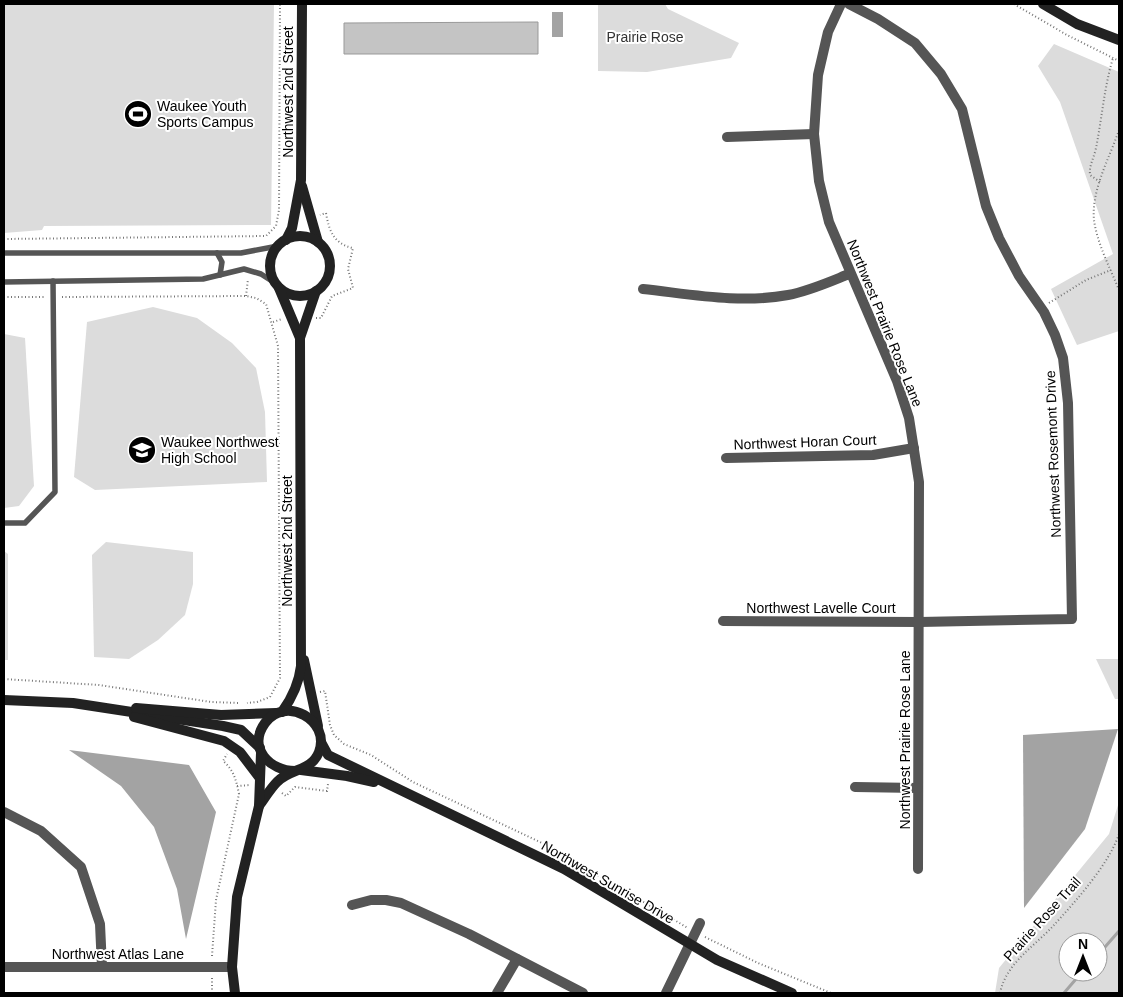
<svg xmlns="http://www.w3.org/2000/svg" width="1123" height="997" font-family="Arial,sans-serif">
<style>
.green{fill:#dcdcdc;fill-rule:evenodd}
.water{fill:#a3a3a3}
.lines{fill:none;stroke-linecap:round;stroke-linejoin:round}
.stream{stroke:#a3a3a3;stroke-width:3}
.building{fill:#c4c4c4;stroke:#999}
.path{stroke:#777;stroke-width:2;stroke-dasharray:1 2.5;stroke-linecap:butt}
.lane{stroke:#555;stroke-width:5.5}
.street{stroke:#555;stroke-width:10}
.secondary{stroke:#222;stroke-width:10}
.labels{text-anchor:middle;stroke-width:4;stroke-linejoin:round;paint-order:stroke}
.park-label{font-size:14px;fill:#333;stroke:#fff}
.street-label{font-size:14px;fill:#000;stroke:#fff}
.poi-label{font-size:14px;fill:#000;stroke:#fff;text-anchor:start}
</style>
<rect width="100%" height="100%" fill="#fff"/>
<g class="green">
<polygon points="4,4 274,4 271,225 44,226 42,230 4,233"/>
<polygon points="598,4 665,4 668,9 739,43 731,58 647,72 598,71"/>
<polygon points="1054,44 1119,72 1119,331 1077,345 1051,289 1113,254 1060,102 1038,66"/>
<polygon points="153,307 197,318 232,343 256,368 265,412 267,482 95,490 74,477 87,322"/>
<polygon points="4,334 25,338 34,486 19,506 4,508"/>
<polygon points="106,542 193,552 193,584 185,615 158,640 129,659 94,657 92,555"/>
<polygon points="4,551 8,554 8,660 4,660"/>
<polygon points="1096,659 1119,659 1119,699 1115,699"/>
<path d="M1119 802V993H995L999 968 1109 834ZM1068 942H1098V972H1068Z"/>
</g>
<g class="water">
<rect x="552" y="12" width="11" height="25"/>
<polygon points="1118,729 1085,829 1024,908 1023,735"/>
<polygon points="69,750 189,765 216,812 186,939 177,889 154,827 121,786"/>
</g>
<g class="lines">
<g class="stream">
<polyline points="1098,955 1119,931"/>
<polyline points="1064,993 1082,972"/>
</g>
</g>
<polygon class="building" points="538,22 538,54 344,54 344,23"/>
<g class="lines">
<g class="path">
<polyline points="1014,4 1067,35 1119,61"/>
<polyline points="1118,4 1119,4"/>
<path d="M1119 130C1110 157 1091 190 1094 220 1097 243 1110 268 1119 290"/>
<path d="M1100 182 1090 175C1089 165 1094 158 1096 148 1102 118 1104 88 1113 58"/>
<polyline points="4,239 266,236 276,226 279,210 280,4"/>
<polyline points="246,296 248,279"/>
<polyline points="4,297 45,297"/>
<polyline points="62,297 246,296 256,298 266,304 278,346 280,678 270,697 257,702 247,703"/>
<polyline points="1049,303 1086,280 1111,270"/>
<path d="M316 318H321L332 296 353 288 348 269 353 248C334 244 329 231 326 213L320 215"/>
<polyline points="273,322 282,319"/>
<polyline points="4,679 99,685 211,702 240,703"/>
<polyline points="320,692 325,691 330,725 334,735 344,744 371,755 413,782 544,844 688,928"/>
<polyline points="237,786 250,785"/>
<polyline points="282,793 286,796 295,787 327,791 328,784"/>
<polyline points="705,937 758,963 831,993"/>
<path d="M212 956 216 900 239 794C236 780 234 770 223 761L227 754"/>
<polyline points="212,978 212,993"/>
<path d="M1000 993C1006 963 1035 946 1054 925 1076 901 1109 864 1119 834"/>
</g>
<g class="lane">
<polyline points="4,253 241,253 278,246"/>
<polyline points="217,253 222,262 220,275"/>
<polyline points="4,282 203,279 244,269 261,274 275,283"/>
<polyline points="4,523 25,523 55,492 53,281"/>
</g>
<g class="street">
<polyline points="841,4 828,32 818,75 814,134 819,181 829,222 897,381 909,418 919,482 918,869"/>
<polyline points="727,137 814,134"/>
<path d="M643 289C690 294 740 304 788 295 809 291 829 282 849 274"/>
<polyline points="726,458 873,455 914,448"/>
<polyline points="723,621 920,622 1072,619 1068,403 1063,358 1055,335 1044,312 1019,276 999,238 986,206 962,109 941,74 915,43 878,19 849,4"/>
<polyline points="855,787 918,788"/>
<polyline points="4,812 41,831 81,867 100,924 102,967"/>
<polyline points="352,905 371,900 386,900 401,903 469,934 583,993"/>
<polyline points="4,967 232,967"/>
<polyline points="497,993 517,959"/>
<polyline points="666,993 700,923"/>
</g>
<g class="secondary">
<polyline points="1043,4 1077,24 1119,40"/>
<polyline points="302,186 318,242"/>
<circle cx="300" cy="266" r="30"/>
<polyline points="286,240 292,228 301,180 302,4"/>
<polyline points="279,288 300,338"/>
<polyline points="304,660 318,726"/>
<polyline points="4,700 73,703 223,726 241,730 260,748"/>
<polyline points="136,708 221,715 276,713"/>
<path d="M282 712C292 698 299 683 301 666L300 338 316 291"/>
<polyline points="134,717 224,741 240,752 259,777"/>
<polyline points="321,742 328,755 564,869 717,960 792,993"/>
<polyline points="301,770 347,776 374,782"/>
<path d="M259 806C265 798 270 789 277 782 290 768 311 772 319 752 331 720 285 695 265 723 247 748 270 771 295 771"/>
<polyline points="235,993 232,967 237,897 259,806 261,753"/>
</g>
</g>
<defs>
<symbol id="stadium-disc" viewBox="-11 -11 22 22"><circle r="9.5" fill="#000" stroke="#fff"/><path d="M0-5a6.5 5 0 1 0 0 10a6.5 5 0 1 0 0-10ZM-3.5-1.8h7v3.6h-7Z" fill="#fff"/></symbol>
<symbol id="school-disc" viewBox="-11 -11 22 22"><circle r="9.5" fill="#000" stroke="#fff"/><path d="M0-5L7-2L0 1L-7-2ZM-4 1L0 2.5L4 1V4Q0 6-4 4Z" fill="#fff"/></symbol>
</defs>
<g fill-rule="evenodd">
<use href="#stadium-disc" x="122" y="98" width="32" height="32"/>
<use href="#school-disc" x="126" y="434" width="32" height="32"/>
</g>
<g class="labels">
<g class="park-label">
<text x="645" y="42">Prairie Rose</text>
</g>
<g class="street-label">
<text transform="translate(288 92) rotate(-90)" y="5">Northwest 2nd Street</text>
<text transform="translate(885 323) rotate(68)" y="5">Northwest Prairie Rose Lane</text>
<text transform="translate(805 442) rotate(-2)" y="5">Northwest Horan Court</text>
<text transform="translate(1053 454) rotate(-92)" y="5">Northwest Rosemont Drive</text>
<text transform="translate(287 541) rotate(-90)" y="5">Northwest 2nd Street</text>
<text x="821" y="613">Northwest Lavelle Court</text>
<text transform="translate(905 740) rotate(-90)" y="5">Northwest Prairie Rose Lane</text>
<text transform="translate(608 882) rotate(30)" y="5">Northwest Sunrise Drive</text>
<text transform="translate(1042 919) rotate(-48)" y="5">Prairie Rose Trail</text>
<text x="118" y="959">Northwest Atlas Lane</text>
</g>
<g class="poi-label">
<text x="157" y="111">Waukee Youth<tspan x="157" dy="16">Sports Campus</tspan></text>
<text x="161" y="447">Waukee Northwest<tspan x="161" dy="16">High School</tspan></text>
</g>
</g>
<rect width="1123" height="997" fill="none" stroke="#000000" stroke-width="10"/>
<g transform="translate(1083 957)"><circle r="24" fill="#ffffff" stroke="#999999"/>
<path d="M0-4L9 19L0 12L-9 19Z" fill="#000000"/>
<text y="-8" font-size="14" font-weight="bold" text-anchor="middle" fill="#000000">N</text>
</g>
</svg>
